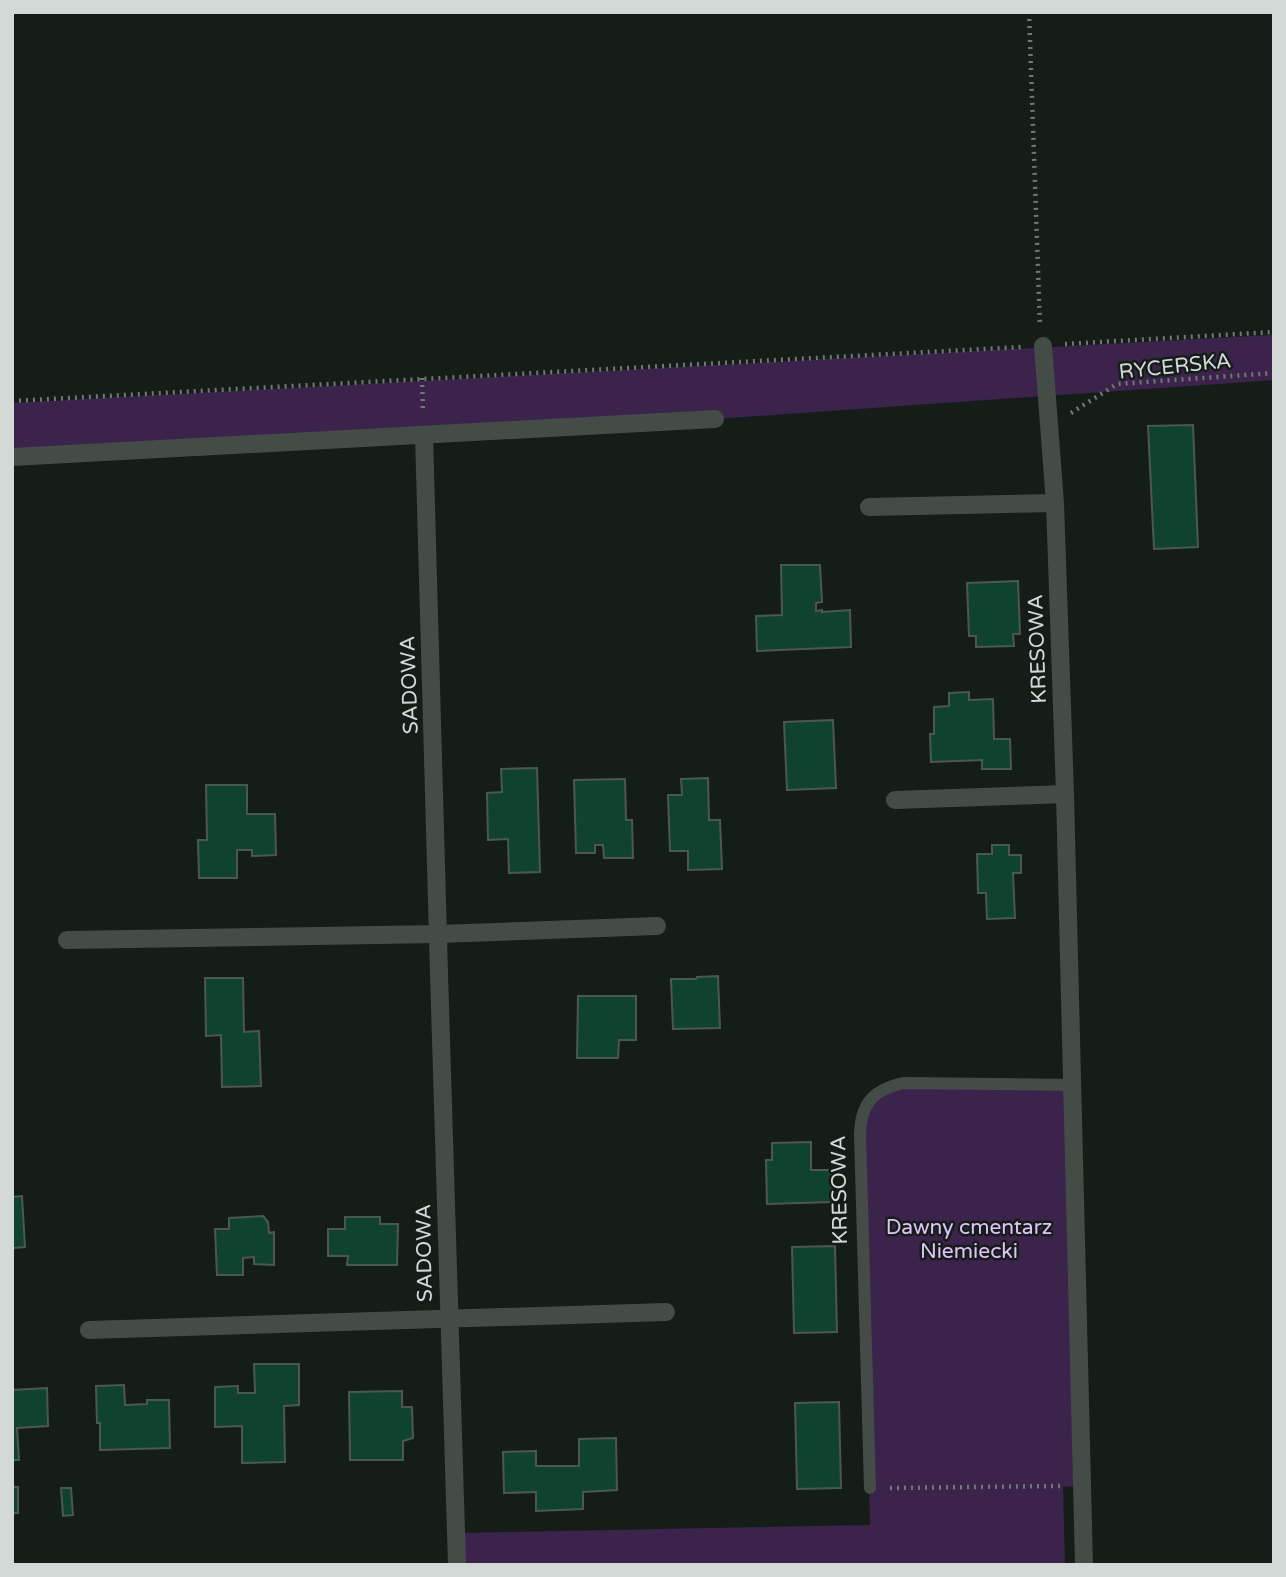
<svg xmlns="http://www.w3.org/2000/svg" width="1286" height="1577" font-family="'Varela Round',sans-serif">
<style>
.green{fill:#3c234c}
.building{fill:#10432e;stroke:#4d5752;stroke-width:2}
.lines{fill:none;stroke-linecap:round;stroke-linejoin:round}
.path{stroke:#717874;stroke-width:4.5;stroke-dasharray:2 5;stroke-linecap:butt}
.service{stroke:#434c47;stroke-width:12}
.minor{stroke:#434c47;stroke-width:18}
.labels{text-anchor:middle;stroke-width:5;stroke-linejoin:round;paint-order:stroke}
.street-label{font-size:21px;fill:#d3d9d6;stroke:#151d19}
.park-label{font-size:21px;fill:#e1c1f9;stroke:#151d19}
</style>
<rect width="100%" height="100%" fill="#151d19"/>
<g class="green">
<polygon points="1274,335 1274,380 715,419 12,457 12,403"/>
<polygon points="1072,1085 1082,1486 1063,1487 1065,1565 457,1565 456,1533 870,1525 860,1119 888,1086"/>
</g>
<g class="building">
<polygon points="1193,425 1198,547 1154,549 1148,426"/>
<polygon points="781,565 820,565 822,602 816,603 816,611 822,610 822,612 850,610 851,647 757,651 756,616 782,615"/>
<polygon points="1018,581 1020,634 1013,634 1014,646 976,647 976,636 969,636 967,583"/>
<polygon points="969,692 969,700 993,699 994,739 1010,739 1011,769 982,769 982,760 931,762 930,734 934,734 934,707 949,706 949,693"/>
<polygon points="833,720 836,788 787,790 784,722"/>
<polygon points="537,768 540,872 509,873 508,839 488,840 487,793 502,792 501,769"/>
<polygon points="708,778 709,820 720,820 722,869 688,870 688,851 670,851 668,795 682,795 681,779"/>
<polygon points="625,779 626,820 632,820 633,858 604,858 603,845 595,845 595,853 576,853 574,780"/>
<polygon points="206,785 247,785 247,814 275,814 276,855 252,856 252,850 237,850 237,878 199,878 198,840 207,840"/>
<polygon points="992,845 1009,845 1009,855 1021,855 1021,873 1013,873 1015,918 987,919 986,893 978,893 977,854 992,854"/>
<polygon points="718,976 720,1028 673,1029 671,979 696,979 697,977"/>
<polygon points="205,978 243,978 244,1032 259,1031 261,1086 222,1087 221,1035 206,1036"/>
<polygon points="578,996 636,996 636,1040 619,1040 618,1058 577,1058"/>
<polygon points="811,1142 811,1170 831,1170 832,1202 767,1204 766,1160 772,1160 772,1143"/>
<polygon points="22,1196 25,1247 14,1248 12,1251 12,1197"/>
<polygon points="263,1216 268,1222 269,1233 274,1232 274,1265 254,1264 254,1257 243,1258 243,1275 217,1275 215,1229 229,1229 229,1218"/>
<polygon points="345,1217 380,1217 380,1224 398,1224 397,1265 347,1265 348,1256 328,1256 328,1229 345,1229"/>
<polygon points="835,1246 837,1332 794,1333 792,1247"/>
<polygon points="254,1364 299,1364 299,1405 284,1406 285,1462 242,1463 242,1426 215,1427 215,1387 238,1386 238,1393 255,1393"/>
<polygon points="124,1385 125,1405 147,1404 147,1400 169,1400 170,1448 100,1450 100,1423 97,1423 96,1386"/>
<polygon points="47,1388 48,1426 17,1428 19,1460 12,1460 12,1390"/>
<polygon points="402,1391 402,1407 412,1407 413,1438 403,1441 403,1460 350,1460 349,1392"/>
<polygon points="839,1402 841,1488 797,1489 795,1403"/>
<polygon points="616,1438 617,1490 583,1492 583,1509 536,1511 536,1492 504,1493 503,1452 536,1451 536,1466 579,1466 579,1439"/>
<rect x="12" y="1487" width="6" height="26"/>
<polygon points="61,1488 71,1488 73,1515 63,1516"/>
</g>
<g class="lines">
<g class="path">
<polyline points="1029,12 1040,326"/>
<polyline points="1065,344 1274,332"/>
<polyline points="422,378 423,413"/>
<polyline points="12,401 1021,347"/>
<polyline points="1071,413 1117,384 1274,373"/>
<polyline points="890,1488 1060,1486"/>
</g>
<path class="service" d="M870 1488 860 1134C861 1103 873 1090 903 1083L1072 1085"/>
<g class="minor">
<polyline points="1043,346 1055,503 1065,794 1084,1565"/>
<path d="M424 435C435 812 444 1188 457 1565"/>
<polyline points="12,457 715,419"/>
<polyline points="869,507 1055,503"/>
<polyline points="895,800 1065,794"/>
<polyline points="67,940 439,934 657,926"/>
<polyline points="89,1330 666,1312"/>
</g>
</g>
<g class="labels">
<g class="street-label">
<text transform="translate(1175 366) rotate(-6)" y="7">RYCERSKA</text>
<text transform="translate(1037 649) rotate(-92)" y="7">KRESOWA</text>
<text transform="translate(409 685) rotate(-92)" y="7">SADOWA</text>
<text transform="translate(839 1190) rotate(-91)" y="7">KRESOWA</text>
<text transform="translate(424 1253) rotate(-91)" y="7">SADOWA</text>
</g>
<g class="park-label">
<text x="969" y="1234">Dawny cmentarz<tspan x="969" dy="24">Niemiecki</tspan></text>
</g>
</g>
<rect width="1286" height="1577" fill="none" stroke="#d3d9d6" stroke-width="28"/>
</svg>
